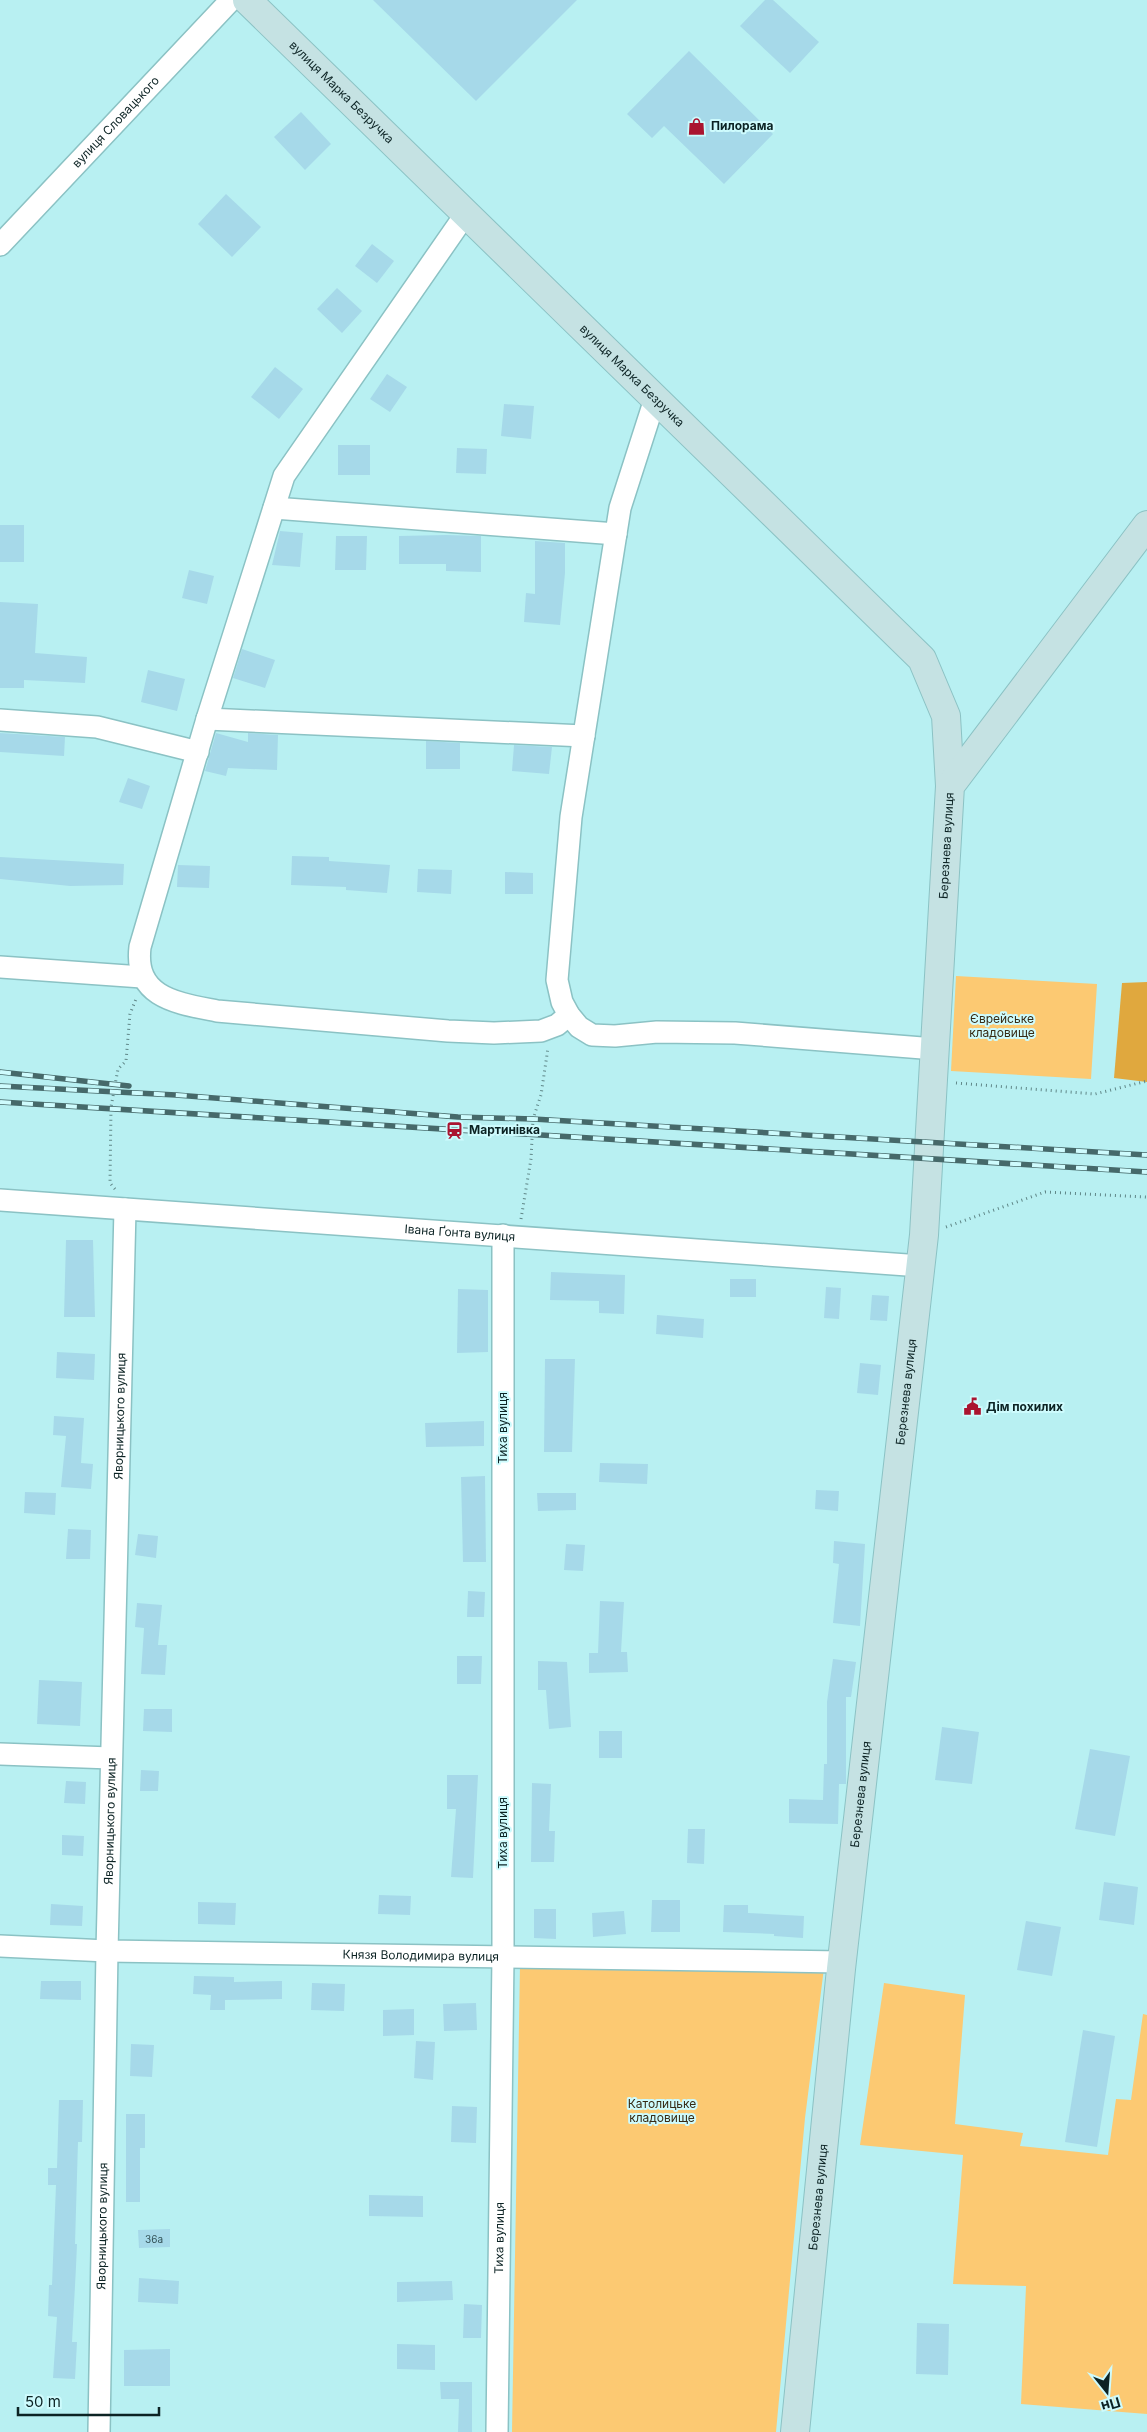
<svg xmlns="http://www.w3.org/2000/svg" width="1147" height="2432" font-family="Inter,sans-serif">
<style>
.green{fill:#fcc972}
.forest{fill:#e0a83e}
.building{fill:#a6d9e9}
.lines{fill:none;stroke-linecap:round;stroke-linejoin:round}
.street-casing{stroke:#8bc2c4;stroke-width:24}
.secondary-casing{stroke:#8bc2c4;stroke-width:30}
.path{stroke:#5f8687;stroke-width:3;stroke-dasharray:1 4;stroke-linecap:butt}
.street{stroke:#fff;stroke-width:21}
.secondary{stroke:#c5e2e3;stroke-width:28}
.rail-casing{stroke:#46696a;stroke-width:5.5}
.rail{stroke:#cefbfd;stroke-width:4;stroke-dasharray:11;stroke-linecap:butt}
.labels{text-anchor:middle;stroke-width:4;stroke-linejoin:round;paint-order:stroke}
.number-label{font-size:10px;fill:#325055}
.street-label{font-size:12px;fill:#0c2324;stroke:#cefbfd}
.poi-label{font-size:12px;font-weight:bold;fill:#0c2324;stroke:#cefbfd;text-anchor:start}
.park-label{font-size:12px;fill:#372a14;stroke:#cefbfd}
</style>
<rect width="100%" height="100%" fill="#b8f0f2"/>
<g class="green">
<polygon points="956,976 1097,984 1091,1079 951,1071"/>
<polygon points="520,1966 824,1968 805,2118 776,2432 512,2432"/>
<polygon points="884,1983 965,1995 955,2124 1023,2133 1020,2146 1108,2155 1116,2099 1131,2100 1143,2014 1147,2015 1147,2414 1021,2404 1026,2286 953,2284 963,2155 860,2145"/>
</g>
<polygon class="forest" points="1147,982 1147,1082 1114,1078 1122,983"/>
<g class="building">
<polygon points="373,0 577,0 476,101"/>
<polygon points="765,0 773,0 819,42 790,73 740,26"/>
<polygon points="689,51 773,134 724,184 664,126 652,138 627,114"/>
<polygon points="301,112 331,144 305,170 274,137"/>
<polygon points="226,194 261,227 232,257 198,224"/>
<polygon points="372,244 394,261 377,283 355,266"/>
<polygon points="337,288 362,311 342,333 317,309"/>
<polygon points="275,367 303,389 279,419 251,397"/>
<polygon points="387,374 407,387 390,412 370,399"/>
<polygon points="504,404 534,406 531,439 501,436"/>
<rect x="338" y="445" width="32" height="30"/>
<polygon points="457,448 487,449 486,474 456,473"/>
<rect x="0" y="525" width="24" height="37"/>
<polygon points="280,531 303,533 300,567 272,565"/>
<polygon points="446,535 481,536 481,572 446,571 446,564 399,564 399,536"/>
<polygon points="336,536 367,536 366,570 335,570"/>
<polygon points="535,541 565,543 565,573 560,625 524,622 526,593 535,594"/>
<polygon points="189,570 214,576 207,604 182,598"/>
<polygon points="0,602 38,604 35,653 87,657 85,683 24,680 24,688 0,688"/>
<polygon points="242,649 275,660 265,688 233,678"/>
<polygon points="148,670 185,679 177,711 141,702"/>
<polygon points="0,733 65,737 64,756 0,752"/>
<polygon points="216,733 248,742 248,733 278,735 277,770 228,768 226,776 205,771"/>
<polygon points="426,741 460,743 460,769 426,769"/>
<polygon points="514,745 552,747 549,774 512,771"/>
<polygon points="128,778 150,786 142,809 119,802"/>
<polygon points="292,856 329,857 329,861 390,865 387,893 346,890 346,887 291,885"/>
<polygon points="0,857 124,864 123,885 70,886 0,879"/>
<polygon points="178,865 210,866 209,888 177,887"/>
<polygon points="418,869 452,870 451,894 417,892"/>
<polygon points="505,872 533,873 533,894 505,894"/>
<polygon points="66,1240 93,1240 95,1317 64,1317"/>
<polygon points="551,1272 625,1275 624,1314 599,1313 599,1301 550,1300"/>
<rect x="730" y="1279" width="26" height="18"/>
<polygon points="826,1287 841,1288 839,1319 824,1318"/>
<polygon points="458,1289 488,1290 488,1352 457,1353"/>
<polygon points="872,1295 889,1296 887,1321 870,1320"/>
<polygon points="657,1315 704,1319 703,1338 656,1334"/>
<polygon points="57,1352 95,1354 94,1380 56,1378"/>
<polygon points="545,1359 575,1359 572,1452 544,1452"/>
<polygon points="860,1363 881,1365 878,1395 857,1393"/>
<polygon points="54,1416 84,1418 81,1463 93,1464 91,1489 61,1487 66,1436 53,1435"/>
<polygon points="484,1421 484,1446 426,1447 425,1423"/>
<polygon points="600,1463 648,1464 647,1484 599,1482"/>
<polygon points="485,1476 486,1562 463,1562 461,1477"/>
<polygon points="816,1490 839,1491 838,1511 815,1509"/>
<polygon points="25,1492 56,1493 55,1515 24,1513"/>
<polygon points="537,1493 576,1493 576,1510 538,1511"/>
<polygon points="68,1529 91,1530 90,1559 66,1559"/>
<polygon points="138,1534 158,1536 156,1558 135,1555"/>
<polygon points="834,1541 865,1544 860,1626 833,1623 839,1564 833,1563"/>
<polygon points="566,1544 585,1545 583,1571 564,1570"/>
<polygon points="468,1591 485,1592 484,1617 467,1617"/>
<polygon points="600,1601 624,1602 621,1652 627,1652 628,1672 589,1673 589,1653 598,1653"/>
<polygon points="137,1603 162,1605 158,1645 167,1645 165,1675 141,1674 144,1628 135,1627"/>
<polygon points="457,1656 482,1656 481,1684 457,1684"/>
<polygon points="833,1659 856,1662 851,1697 846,1697 846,1784 839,1784 838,1824 789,1823 789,1799 823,1800 824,1764 827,1764 827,1702"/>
<polygon points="538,1661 567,1662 571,1727 549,1729 546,1690 538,1690"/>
<polygon points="39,1680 82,1682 80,1726 37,1724"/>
<polygon points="144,1709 172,1709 172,1732 143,1731"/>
<polygon points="942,1727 979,1732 972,1784 935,1780"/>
<rect x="599" y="1731" width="23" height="27"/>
<polygon points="1090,1749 1130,1756 1115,1836 1075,1829"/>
<polygon points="141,1770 159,1771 158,1791 140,1791"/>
<polygon points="447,1775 478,1775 473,1878 451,1877 456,1809 447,1809"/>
<polygon points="66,1781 86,1782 85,1804 64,1803"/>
<polygon points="532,1783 551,1784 549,1831 555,1831 554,1862 531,1862"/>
<polygon points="688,1829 705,1829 704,1864 687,1863"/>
<polygon points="62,1835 84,1836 83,1856 62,1855"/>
<polygon points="1104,1882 1138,1887 1134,1925 1099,1920"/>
<polygon points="379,1895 411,1896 410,1915 378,1914"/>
<polygon points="652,1900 680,1900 680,1932 651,1932"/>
<polygon points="198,1902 236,1903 235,1925 198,1924"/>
<polygon points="51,1904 83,1906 82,1926 50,1925"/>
<polygon points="724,1905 748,1905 748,1913 804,1916 803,1938 774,1936 774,1934 723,1932"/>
<polygon points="534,1909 556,1909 556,1939 534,1938"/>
<polygon points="624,1911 626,1934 593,1937 592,1913"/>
<polygon points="1026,1921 1061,1927 1052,1976 1017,1970"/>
<polygon points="194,1976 234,1977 234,1982 282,1981 282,1999 225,2000 225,2010 210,2010 211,1995 193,1994"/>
<polygon points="41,1981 81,1981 81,2000 40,1999"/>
<polygon points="312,1983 345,1984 344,2011 311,2010"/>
<polygon points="476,2003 477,2030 444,2031 443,2004"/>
<polygon points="414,2009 414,2035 383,2036 383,2010"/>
<polygon points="1083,2030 1115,2036 1097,2147 1065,2142"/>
<polygon points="416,2041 435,2042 433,2080 414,2078"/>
<polygon points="131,2044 154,2045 152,2077 130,2076"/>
<polygon points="59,2100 83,2100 82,2142 78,2142 75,2244 77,2244 76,2267 72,2342 77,2342 75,2379 53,2378 57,2317 48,2316 49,2285 52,2285 56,2185 48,2185 48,2168 57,2168"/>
<polygon points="452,2106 477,2107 476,2143 451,2142"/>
<polygon points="126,2114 145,2114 145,2148 140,2148 140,2202 126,2202"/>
<polygon points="369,2195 423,2196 423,2217 369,2216"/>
<polygon points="170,2229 170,2247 139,2248 138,2230"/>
<polygon points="139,2278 179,2281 178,2304 138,2302"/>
<polygon points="452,2281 453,2300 397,2302 397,2282"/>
<polygon points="464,2304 482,2305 481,2338 463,2338"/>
<polygon points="917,2323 949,2324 948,2375 916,2374"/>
<polygon points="397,2344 435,2345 435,2370 397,2369"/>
<polygon points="170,2349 170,2386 124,2386 124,2350"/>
<polygon points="440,2382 472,2382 472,2432 458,2432 459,2399 441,2399"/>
</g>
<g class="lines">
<defs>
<g id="street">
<path d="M465 215 284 476 207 719 140 947C134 998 177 1003 217 1011L448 1031 494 1033 541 1031 557 1025 569 1015"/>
<path id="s1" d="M0 245 231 0"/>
<polyline points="655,399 620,508 571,817 557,980 562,1002 569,1015 579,1027 592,1035 615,1036 657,1032 735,1033 935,1049"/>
<polyline points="274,508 616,534"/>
<polyline points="207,719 584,736"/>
<polyline points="0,720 97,727 198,752"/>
<polyline points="0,967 142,977"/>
<path id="s2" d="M0 1200 921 1266"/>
<polyline points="0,1754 111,1758"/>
<path id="s3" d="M0 1946 107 1951 842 1962"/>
<path id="s4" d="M99 2432 107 1951 125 1209"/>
<path id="s5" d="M497 2432 503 1957V1235"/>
</g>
<g id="secondary">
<path id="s6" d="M247 0 922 659 946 716 950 786"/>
<path id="s7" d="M795 2432 841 1969 924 1235 950 786 1147 525"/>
</g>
</defs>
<use href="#street" class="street-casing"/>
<use href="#secondary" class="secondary-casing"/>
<g class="path">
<polyline points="956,1083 1095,1094 1147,1081"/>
<polyline points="115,1189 110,1183 111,1107 118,1069 126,1061 130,1014 136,999"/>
<polyline points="521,1219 531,1159 533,1119 541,1095 548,1048"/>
<polyline points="946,1227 1045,1192 1147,1197"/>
</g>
<use href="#street" class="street"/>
<use href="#secondary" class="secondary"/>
<defs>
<g id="rail">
<polyline points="0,1072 129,1086"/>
<polyline points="0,1086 176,1095 458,1117 533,1119 1147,1155"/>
<polyline points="0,1102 1147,1172"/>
</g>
</defs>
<use href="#rail" class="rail-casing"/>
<use href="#rail" class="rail"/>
</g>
<defs>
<symbol id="shop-bare" viewBox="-9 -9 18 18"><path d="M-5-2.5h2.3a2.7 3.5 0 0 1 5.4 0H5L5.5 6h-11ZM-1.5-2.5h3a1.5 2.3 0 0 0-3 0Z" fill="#aa1430" stroke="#cefbfd" stroke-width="2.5" paint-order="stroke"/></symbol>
<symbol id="station-bare" viewBox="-9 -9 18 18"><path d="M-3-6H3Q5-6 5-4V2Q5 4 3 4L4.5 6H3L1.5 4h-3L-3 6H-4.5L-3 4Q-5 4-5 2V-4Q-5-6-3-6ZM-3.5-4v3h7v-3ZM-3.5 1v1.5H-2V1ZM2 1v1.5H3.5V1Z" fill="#aa1430" stroke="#cefbfd" stroke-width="2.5" paint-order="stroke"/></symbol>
<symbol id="civic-bare" viewBox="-9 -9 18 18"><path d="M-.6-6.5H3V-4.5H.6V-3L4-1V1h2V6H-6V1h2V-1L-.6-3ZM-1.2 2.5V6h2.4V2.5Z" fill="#aa1430" stroke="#cefbfd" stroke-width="2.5" paint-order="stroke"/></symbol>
</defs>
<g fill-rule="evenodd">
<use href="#shop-bare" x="684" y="114" width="25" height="25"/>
<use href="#station-bare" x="442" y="1118" width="25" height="25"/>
<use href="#civic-bare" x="960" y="1394" width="25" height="25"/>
</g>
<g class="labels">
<g class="number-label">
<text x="154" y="2243">36а</text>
</g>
<g class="street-label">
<text dy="4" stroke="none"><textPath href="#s6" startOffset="132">вулиця Марка Безручка</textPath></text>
<text dy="4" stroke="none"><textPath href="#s1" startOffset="169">вулиця Словацького</textPath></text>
<text dy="4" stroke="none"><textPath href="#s6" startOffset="538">вулиця Марка Безручка</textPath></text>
<text dy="4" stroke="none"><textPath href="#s7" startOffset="1594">Березнева вулиця</textPath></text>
<text dy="4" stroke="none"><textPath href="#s2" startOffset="461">Івана Ґонта вулиця</textPath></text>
<text dy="4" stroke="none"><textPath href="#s7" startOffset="1046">Березнева вулиця</textPath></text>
<text dy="4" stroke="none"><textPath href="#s4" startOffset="1016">Яворницького вулиця</textPath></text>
<text transform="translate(503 1428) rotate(-90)" y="4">Тиха вулиця</text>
<text dy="4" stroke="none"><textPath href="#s7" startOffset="641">Березнева вулиця</textPath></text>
<text dy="4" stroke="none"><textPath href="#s4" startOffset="611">Яворницького вулиця</textPath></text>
<text transform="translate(503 1833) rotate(-90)" y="4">Тиха вулиця</text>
<text dy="4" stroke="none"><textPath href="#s3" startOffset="421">Князя Володимира вулиця</textPath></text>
<text dy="4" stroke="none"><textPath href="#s7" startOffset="236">Березнева вулиця</textPath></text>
<text dy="4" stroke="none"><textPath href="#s4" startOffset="206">Яворницького вулиця</textPath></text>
<text dy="4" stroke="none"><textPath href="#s5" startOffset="194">Тиха вулиця</textPath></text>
</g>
<g class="poi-label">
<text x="711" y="130">Пилорама</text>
<text x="469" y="1134">Мартинівка</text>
<text x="986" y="1411">Дiм похилих</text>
</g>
<g class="park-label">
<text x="1002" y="1023">Єврейське<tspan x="1002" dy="14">кладовище</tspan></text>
<text x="662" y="2108">Католицьке<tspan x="662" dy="14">кладовище</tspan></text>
</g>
</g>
<g transform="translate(1107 2392) rotate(163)" stroke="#cefbfd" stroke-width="4" paint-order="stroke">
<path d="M0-4L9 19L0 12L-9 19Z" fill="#0c2324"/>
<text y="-8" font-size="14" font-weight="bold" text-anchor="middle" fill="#0c2324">Пн</text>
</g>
<path d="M18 2407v8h141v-8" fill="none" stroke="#0c2324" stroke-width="2.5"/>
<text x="25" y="2407" font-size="15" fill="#0c2324" stroke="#cefbfd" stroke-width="4" paint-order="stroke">50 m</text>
</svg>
